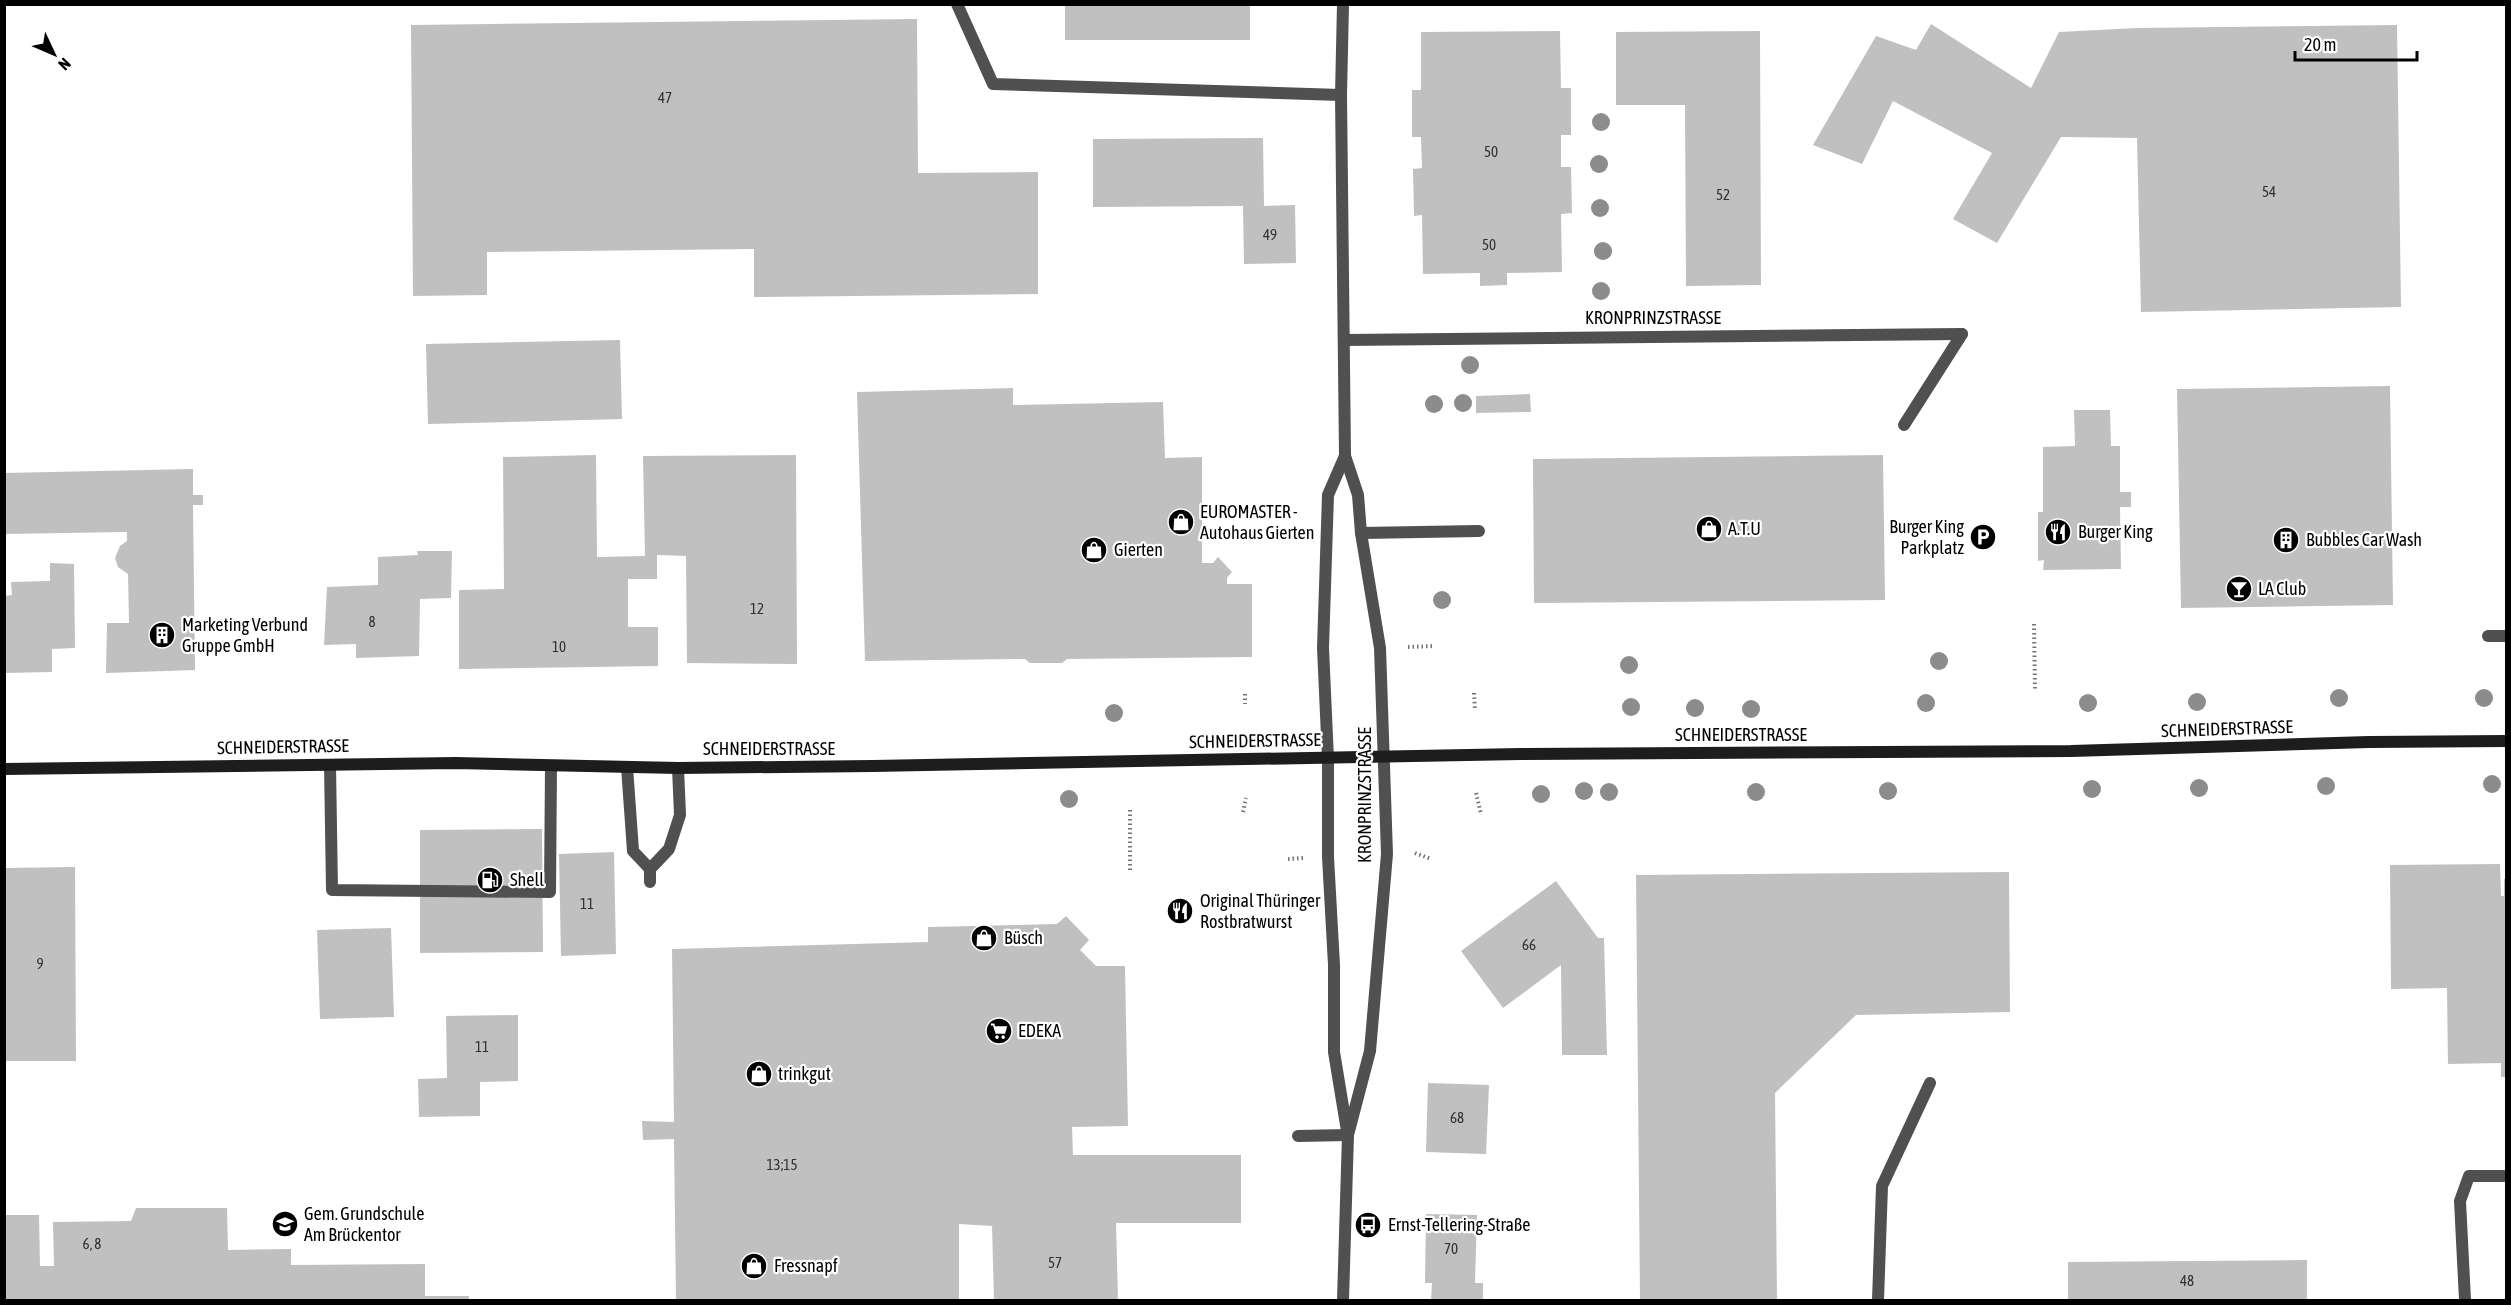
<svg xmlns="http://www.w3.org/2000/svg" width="2511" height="1305" font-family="'Asap Condensed',sans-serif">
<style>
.building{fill:#c0c0c0}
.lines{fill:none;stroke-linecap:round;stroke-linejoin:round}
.path{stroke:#727272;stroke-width:4;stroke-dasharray:1.5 3;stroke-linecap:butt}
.service{stroke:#505050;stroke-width:12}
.minor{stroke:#505050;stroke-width:12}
.secondary{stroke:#1d1d1d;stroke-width:12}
.tree{fill:#8c8c8c}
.labels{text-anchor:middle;stroke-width:4.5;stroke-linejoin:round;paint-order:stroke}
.number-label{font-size:15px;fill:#303030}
.street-label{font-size:18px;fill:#000;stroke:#fff}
.poi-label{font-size:18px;fill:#000;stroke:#fff;text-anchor:start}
</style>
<rect width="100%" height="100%" fill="#fff"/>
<g class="building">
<rect x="1065" y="4" width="185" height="36"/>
<polygon points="917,19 918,173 1038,172 1038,294 754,297 754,249 487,252 487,295 413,296 411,25"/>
<polygon points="1931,24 2031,88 2059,32 2138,28 2397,25 2401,307 2141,312 2137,138 2061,137 1997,243 1953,219 1992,153 1893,101 1862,164 1813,145 1876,36 1916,50"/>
<polygon points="1560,31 1561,88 1571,88 1571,135 1561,135 1561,167 1571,167 1572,213 1561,214 1562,272 1507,273 1507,285 1480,286 1480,273 1423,274 1422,215 1414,216 1413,169 1422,168 1421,137 1412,137 1412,90 1421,90 1421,32"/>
<polygon points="1760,31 1761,285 1686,286 1685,105 1616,105 1616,32"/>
<polygon points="1263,138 1264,206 1295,205 1296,263 1244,264 1243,206 1093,207 1093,139"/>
<polygon points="620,340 622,419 428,424 426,344"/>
<polygon points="2390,386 2393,605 2181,608 2177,389"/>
<polygon points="1013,388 1013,405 1163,402 1165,458 1202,457 1202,563 1213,563 1218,557 1232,572 1227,578 1227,584 1252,584 1252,657 1067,659 1062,663 1030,663 1025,659 1016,659 865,661 857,392"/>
<polygon points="1530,394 1531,412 1476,413 1476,396"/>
<polygon points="2074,410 2110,410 2111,446 2120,446 2120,492 2131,492 2131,507 2120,507 2121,569 2043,570 2044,560 2038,561 2038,512 2043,512 2043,447 2075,446"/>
<polygon points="596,455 597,557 645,556 643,456 796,455 797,664 687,663 686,556 657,555 657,579 628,579 628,627 658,627 658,666 459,669 459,590 504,589 503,457"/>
<polygon points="1883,455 1885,600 1534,603 1533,459"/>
<polygon points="193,469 193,495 203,495 203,505 193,505 195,670 106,673 107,623 129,623 128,574 118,567 115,558 120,546 127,541 127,532 4,534 4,473"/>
<polygon points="417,551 452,551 451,598 420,599 419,656 356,658 356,644 324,645 327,587 378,585 378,557 418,555"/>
<polygon points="50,563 74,564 75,648 52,649 52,672 4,673 4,596 12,595 11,582 50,581"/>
<polygon points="542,829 543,952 420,953 420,830"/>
<polygon points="614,852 616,954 561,956 559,854"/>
<polygon points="2500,864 2501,896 2504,896 2504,879 2506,879 2506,1077 2501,1077 2501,1063 2448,1064 2447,988 2391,989 2390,865"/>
<polygon points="75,867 76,1061 4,1061 4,868"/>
<polygon points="2009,872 2010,1012 1856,1015 1775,1093 1777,1300 1640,1300 1636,875"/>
<polygon points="1556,881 1598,938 1604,938 1607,1055 1562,1055 1561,965 1503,1008 1461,951"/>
<polygon points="1066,916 1089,940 1080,950 1096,966 1125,966 1128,1126 1072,1127 1073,1155 1241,1155 1241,1223 1116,1223 1118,1300 994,1300 992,1226 959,1224 959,1300 676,1300 674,1139 643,1140 642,1121 674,1122 672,949 928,942 928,927 1057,924"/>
<polygon points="391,928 394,1017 320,1019 317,930"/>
<polygon points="518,1015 518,1081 480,1082 480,1116 419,1117 418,1079 447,1078 446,1016"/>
<polygon points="1428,1083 1489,1085 1486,1154 1426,1152"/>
<polygon points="136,1208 227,1208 228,1250 291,1249 291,1265 425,1264 425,1296 469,1296 469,1300 4,1300 4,1215 39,1215 40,1266 54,1266 53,1222 131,1221"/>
<polygon points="1426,1214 1477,1215 1475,1283 1483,1283 1483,1300 1431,1300 1432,1283 1425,1283"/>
<polygon points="2307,1260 2307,1300 2068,1300 2068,1262"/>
</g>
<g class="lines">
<g class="path">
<polyline points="2034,624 2035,689"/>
<polyline points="1408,647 1434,646"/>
<polyline points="1474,693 1475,710"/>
<polyline points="1245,694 1245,704"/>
<polyline points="1476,793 1481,814"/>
<polyline points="1130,810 1130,872"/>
<polyline points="1243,812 1246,798"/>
<polyline points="1415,853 1431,859"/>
<polyline points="1288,859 1303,858"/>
</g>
<g class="service">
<polyline points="957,4 993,84 1341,95"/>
<polyline points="1904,425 1962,334"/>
<polyline points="1361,533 1479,531"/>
<polyline points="2488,636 2506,636"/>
<polyline points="330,765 332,890 550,892 551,766"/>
<polyline points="627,767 633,851 650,869 650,882"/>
<polyline points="650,869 669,849 680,815 678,768"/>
<polyline points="1298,1136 1348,1135"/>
<polyline points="1878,1300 1882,1186 1930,1083"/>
<polyline points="2465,1300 2460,1201 2469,1176 2506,1176"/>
</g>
<g class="minor">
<polyline points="1343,4 1341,95 1345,456 1358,495 1361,533 1380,648 1387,854 1370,1051 1348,1135 1343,1300"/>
<polyline points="1344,340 1962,334"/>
<polyline points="1345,456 1328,495 1323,648 1328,759 1328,857 1334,965 1334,1052 1347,1131"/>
</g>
<polyline class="secondary" points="4,769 456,763 678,768 873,766 1521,754 2071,751 2369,742 2506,741"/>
</g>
<g class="tree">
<circle cx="1601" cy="122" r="9"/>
<circle cx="1599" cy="164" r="9"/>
<circle cx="1600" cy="208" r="9"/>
<circle cx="1603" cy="251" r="9"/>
<circle cx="1601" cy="291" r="9"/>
<circle cx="1470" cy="365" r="9"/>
<circle cx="1463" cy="403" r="9"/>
<circle cx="1434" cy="404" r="9"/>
<circle cx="1442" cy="600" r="9"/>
<circle cx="1939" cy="661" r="9"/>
<circle cx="1629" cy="665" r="9"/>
<circle cx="2339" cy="698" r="9"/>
<circle cx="2484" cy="698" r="9"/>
<circle cx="2197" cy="702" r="9"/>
<circle cx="1926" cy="703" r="9"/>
<circle cx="2088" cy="703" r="9"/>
<circle cx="1631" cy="707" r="9"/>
<circle cx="1695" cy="708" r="9"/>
<circle cx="1751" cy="709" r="9"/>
<circle cx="1114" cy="713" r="9"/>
<circle cx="2492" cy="784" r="9"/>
<circle cx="2326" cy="786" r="9"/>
<circle cx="2199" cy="788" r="9"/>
<circle cx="2092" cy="789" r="9"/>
<circle cx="1584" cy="791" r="9"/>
<circle cx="1888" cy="791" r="9"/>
<circle cx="1609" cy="792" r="9"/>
<circle cx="1756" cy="792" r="9"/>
<circle cx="1541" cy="794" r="9"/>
<circle cx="1069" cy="799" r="9"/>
</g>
<defs>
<symbol id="shop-disc" viewBox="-11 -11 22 22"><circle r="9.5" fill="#000" stroke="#fff"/><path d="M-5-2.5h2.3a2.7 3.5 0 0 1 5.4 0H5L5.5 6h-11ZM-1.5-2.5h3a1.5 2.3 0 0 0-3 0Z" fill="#fff"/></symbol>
<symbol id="restaurant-disc" viewBox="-11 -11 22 22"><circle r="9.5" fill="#000" stroke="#fff"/><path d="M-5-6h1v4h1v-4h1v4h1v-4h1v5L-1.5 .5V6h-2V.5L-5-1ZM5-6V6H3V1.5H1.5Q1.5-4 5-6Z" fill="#fff"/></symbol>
<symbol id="parking-disc" viewBox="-11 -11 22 22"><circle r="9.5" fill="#000" stroke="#fff"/><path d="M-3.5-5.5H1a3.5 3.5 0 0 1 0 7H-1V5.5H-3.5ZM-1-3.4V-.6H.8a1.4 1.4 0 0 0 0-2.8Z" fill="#fff"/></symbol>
<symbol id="building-disc" viewBox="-11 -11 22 22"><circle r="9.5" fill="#000" stroke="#fff"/><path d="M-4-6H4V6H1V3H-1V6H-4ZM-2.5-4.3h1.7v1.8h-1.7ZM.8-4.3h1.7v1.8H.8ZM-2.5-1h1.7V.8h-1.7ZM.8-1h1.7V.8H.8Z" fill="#fff"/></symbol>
<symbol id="bar-disc" viewBox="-11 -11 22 22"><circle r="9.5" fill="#000" stroke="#fff"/><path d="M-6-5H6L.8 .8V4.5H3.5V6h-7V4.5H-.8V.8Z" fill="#fff"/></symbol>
<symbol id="fuel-disc" viewBox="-11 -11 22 22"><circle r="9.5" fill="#000" stroke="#fff"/><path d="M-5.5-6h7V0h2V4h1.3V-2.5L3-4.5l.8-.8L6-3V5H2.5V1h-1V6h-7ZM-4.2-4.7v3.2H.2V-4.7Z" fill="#fff"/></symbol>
<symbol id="supermarket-disc" viewBox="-11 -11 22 22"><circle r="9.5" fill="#000" stroke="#fff"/><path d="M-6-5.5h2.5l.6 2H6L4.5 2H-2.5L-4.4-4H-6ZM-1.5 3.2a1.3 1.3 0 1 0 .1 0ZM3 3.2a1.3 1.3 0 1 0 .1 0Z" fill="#fff"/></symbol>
<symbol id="school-disc" viewBox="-11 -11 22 22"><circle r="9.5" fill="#000" stroke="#fff"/><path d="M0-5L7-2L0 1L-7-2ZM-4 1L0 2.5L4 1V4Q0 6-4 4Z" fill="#fff"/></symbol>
<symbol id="bus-disc" viewBox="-11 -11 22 22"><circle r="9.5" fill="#000" stroke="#fff"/><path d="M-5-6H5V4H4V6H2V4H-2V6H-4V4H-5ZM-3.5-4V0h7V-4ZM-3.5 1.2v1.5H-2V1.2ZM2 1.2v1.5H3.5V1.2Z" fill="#fff"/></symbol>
</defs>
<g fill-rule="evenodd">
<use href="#shop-disc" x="1166" y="507" width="30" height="30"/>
<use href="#shop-disc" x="1694" y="514" width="30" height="30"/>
<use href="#restaurant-disc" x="2043" y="517" width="30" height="30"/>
<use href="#parking-disc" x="1968" y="522" width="30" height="30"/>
<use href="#building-disc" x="2271" y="525" width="30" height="30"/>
<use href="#shop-disc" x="1079" y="535" width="30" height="30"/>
<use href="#bar-disc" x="2224" y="574" width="30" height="30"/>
<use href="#building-disc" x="147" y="620" width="30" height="30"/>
<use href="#fuel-disc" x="475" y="865" width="30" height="30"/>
<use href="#restaurant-disc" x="1165" y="896" width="30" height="30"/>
<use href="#shop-disc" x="969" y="923" width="30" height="30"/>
<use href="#supermarket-disc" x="984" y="1016" width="30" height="30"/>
<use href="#shop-disc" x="744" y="1059" width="30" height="30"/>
<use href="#school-disc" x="270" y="1209" width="30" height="30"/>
<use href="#bus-disc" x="1353" y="1210" width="30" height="30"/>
<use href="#shop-disc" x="739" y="1251" width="30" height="30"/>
</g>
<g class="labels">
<g class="number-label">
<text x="665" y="103">47</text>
<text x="1491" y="157">50</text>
<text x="2269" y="197">54</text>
<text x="1723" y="200">52</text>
<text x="1270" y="240">49</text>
<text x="1489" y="250">50</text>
<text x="757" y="614">12</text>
<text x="372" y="627">8</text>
<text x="559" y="652">10</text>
<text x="587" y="909">11</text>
<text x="1529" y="950">66</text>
<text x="40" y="969">9</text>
<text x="482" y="1052">11</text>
<text x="1457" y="1123">68</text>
<text x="782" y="1170">13;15</text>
<text x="92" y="1249">6, 8</text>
<text x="1451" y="1254">70</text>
<text x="1055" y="1268">57</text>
<text x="2187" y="1286">48</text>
</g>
<g class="street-label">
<text x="1653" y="324">KRONPRINZSTRASSE</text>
<text transform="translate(2227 729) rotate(-2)" y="6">SCHNEIDERSTRASSE</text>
<text x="1741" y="741">SCHNEIDERSTRASSE</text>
<text transform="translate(1255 741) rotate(-1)" y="6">SCHNEIDERSTRASSE</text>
<text transform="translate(283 747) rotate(-1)" y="6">SCHNEIDERSTRASSE</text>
<text x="769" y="755">SCHNEIDERSTRASSE</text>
<text transform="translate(1365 795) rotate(-90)" y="6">KRONPRINZSTRASSE</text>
</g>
<g class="poi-label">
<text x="1200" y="518">EUROMASTER -<tspan x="1200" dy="21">Autohaus Gierten</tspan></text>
<text x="1964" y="533" text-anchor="end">Burger King<tspan x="1964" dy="21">Parkplatz</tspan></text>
<text x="1728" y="535">A.T.U</text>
<text x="2078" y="538">Burger King</text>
<text x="2306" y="546">Bubbles Car Wash</text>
<text x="1114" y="556">Gierten</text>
<text x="2258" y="595">LA Club</text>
<text x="182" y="631">Marketing Verbund<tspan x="182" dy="21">Gruppe GmbH</tspan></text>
<text x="510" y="886">Shell</text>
<text x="1200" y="907">Original Thüringer<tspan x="1200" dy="21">Rostbratwurst</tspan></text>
<text x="1004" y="944">Büsch</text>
<text x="1018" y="1037">EDEKA</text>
<text x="778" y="1080">trinkgut</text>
<text x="304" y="1220">Gem. Grundschule<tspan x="304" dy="21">Am Brückentor</tspan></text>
<text x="1388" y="1231">Ernst-Tellering-Straße</text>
<text x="774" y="1272">Fressnapf</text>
</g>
</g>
<rect width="2511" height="1305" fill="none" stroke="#000000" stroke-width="12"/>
<g transform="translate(54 54) rotate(134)" stroke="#ffffff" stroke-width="4.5" paint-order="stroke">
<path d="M0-4.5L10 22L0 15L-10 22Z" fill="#000000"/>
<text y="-9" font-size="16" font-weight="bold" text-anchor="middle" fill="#000000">N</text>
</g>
<path d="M2295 51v9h122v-9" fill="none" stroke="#000000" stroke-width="3"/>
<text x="2304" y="51" font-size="18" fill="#000000" stroke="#ffffff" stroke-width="4.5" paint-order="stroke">20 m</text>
</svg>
